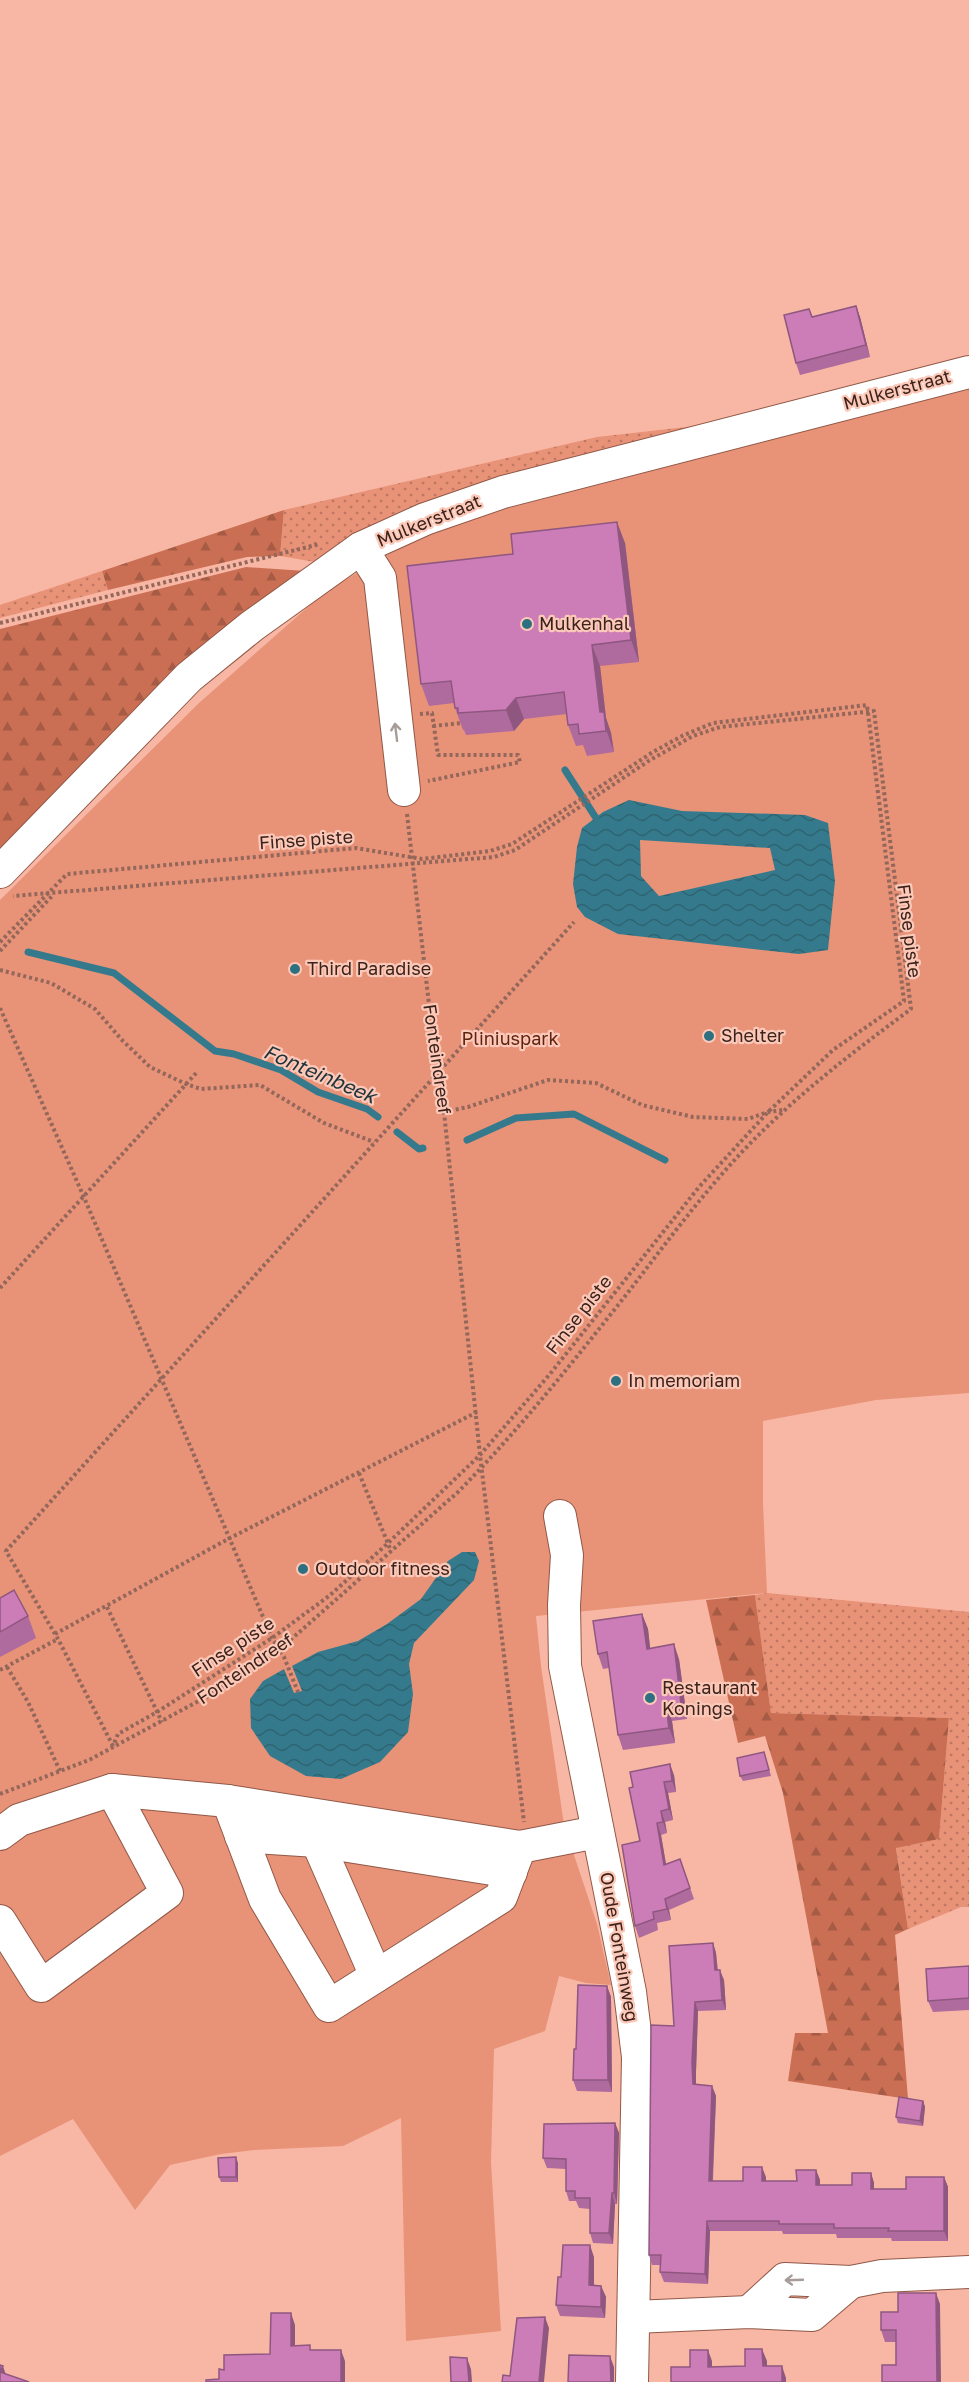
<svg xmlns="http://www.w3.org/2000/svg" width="969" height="2382" font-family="'Golos Text',sans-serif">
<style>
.grass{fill:url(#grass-dots)}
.forest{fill:url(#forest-firs)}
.park{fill:#e89278}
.water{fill:url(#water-waves);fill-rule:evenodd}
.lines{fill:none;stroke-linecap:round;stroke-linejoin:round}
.stream{stroke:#357a8c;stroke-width:7}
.minor-casing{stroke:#915847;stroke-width:34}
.path{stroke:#93675a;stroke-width:4;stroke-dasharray:3 3;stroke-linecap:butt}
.minor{stroke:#fff;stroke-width:32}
.wall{fill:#af6b9d}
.shaded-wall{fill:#8f5780}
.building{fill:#cc7cb7;stroke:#8f5780;stroke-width:1.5}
.oneway{stroke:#a79c98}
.poi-dot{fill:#2c7081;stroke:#fcc8b8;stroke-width:2}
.labels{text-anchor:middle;stroke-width:4.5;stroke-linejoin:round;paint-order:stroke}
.street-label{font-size:18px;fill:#3b221b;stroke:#fcc8b8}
.poi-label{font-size:18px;fill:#3b221b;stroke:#fcc8b8;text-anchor:start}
.park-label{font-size:18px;fill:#5f2311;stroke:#fcc8b8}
.water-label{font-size:20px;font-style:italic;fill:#1d333a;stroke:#fcc8b8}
</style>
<defs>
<pattern id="grass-dots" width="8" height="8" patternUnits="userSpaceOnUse" patternTransform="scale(1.5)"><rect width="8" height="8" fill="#e89278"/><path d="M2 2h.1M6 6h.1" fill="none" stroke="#bd7762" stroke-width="1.8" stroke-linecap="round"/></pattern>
<pattern id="forest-firs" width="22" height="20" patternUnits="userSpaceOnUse" patternTransform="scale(1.5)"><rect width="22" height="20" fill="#cb6f54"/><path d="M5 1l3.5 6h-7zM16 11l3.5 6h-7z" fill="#a65b45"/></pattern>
<pattern id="water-waves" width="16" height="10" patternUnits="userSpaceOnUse" patternTransform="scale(1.5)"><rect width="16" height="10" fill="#357a8c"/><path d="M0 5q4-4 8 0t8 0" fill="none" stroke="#2e6472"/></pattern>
</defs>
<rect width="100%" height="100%" fill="#f8b7a4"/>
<g class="grass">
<polygon points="722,423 315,562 280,556 284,510 597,437"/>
<polygon points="102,571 108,590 0,618 0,605"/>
<polygon points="767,1593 969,1612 969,1907 961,1907 908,1929 896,1847 939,1839 949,1718 771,1713 755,1595"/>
</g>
<g class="forest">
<polygon points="284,510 280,556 247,557 108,590 102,571"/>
<polygon points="246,567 305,571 0,849 0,629"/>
<polygon points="755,1595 771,1713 949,1718 939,1839 896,1848 908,1929 895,1935 908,2099 788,2081 795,2033 828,2033 783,1793 765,1736 738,1743 706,1600"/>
</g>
<polygon class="park" points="969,388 969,1393 876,1400 763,1421 763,1504 767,1593 536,1616 541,1666 564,1825 597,1924 611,1985 586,1983 559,1976 545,2031 494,2049 491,2162 501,2331 406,2341 401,2118 343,2146 254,2150 221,2154 170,2165 135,2210 73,2119 0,2156 0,900 199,703 325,592 432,528"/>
<g class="water">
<path d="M629 800 682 811 805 815 828 823 835 881 828 950 799 954 618 934 585 917 577 907 573 884 577 847 582 828 603 812ZM640 840 770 848 775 870 659 896 641 876Z"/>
<polygon points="462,1552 475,1552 479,1561 474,1580 414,1643 409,1664 413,1694 408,1732 380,1762 341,1779 306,1776 270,1756 251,1728 250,1699 263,1681 284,1669 294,1693 302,1691 292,1666 318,1652 358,1641 387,1624 421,1599 448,1561"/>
</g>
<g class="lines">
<g class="stream">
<polyline points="565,770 596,818"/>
<polyline points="28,952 114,973 215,1051 234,1054 281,1070 318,1092 367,1109 378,1117"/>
<polyline points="397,1132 419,1149 423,1148"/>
<polyline points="467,1140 516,1118 574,1114 665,1160"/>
</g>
<defs>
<g id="minor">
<polyline points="361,548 380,578 404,790"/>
<polyline points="0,872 189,677 252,626 361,548 425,519 503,492 969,372"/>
<polyline points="560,1516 567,1555 564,1605 565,1666 630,1992 638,2057 632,2382"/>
<polyline points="228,1801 265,1899 329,2006 501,1897 520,1847"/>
<polyline points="0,1834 19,1820 112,1790 228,1801 520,1847 597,1832"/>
<polyline points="241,1836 317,1841 511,1872"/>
<polyline points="317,1841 376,1976"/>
<polyline points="0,1921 41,1986 167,1893 112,1790"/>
<polyline points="749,2312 785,2279 851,2282 882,2276 969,2272"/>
<polyline points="634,2317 749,2312 812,2315 851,2282"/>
</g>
</defs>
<use href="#minor" class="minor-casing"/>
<g class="path">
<polyline points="0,623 320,544"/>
<polyline points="420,714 432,713 438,755 518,755 520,762 428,781"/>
<polyline points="433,726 462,723"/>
<polyline points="407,814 436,1065 444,1112 480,1455 524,1822"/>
<polyline points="0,942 67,874 356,848 422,859 490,851 512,844 653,752 682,736 713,723 867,705 904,1001 833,1050 768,1112 699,1187 550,1374 480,1455 387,1544 329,1596 272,1638 157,1712 118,1734 113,1746"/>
<polyline points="0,951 53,895"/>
<polyline points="0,970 51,983 95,1009 122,1040 150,1067 186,1084 201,1089 260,1085 324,1123 374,1142"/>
<polyline points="0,1008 83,1195 272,1638 284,1657 298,1692"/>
<polyline points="444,1112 468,1107 548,1080 596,1083 642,1105 693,1117 748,1119 768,1112 783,1110"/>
<polyline points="0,1288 198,1071"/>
<polyline points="359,1473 391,1551"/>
<polyline points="107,1607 162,1722"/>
<polyline points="55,1634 230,1538 477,1412"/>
<polyline points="7,1667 28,1702 60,1771"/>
<polyline points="0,1670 58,1639"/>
<polyline points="113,1746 58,1639 6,1551 574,922"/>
<path d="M0 1794 89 1760 208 1696 279 1650 458 1492C518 1431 573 1362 626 1295 663 1247 700 1197 741 1153 794 1097 849 1055 911 1009L874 711 720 727 693 736 650 760 515 850 494 857 13 896"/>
</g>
<use href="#minor" class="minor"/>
</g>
<g class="wall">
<polygon points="856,306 860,317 870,357 800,375 796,363 809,309 812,317"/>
<polygon points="625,543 639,662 600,666 606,718 611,733 614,752 587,756 583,745 576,746 568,725 567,714 524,719 514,731 466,735 464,730 463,730 455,708 454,703 429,706 421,684"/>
<polygon points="0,1598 28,1616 36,1638 0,1657"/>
<polygon points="642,1614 648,1629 650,1648 679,1659 687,1719 672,1721 675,1743 623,1750 618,1735 609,1668 603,1669 598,1654"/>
<polygon points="764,1752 771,1776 743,1781 740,1776"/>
<polygon points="674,1775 676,1792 668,1793 673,1820 665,1822 667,1833 661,1835 666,1864 680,1859 694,1899 669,1910 671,1920 657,1923 658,1930 639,1938 635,1926 640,1841 633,1787"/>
<polygon points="713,1943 716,1953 718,1970 724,1980 726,2010 698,2011 696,2072 696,2085 712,2086 716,2096 713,2181 743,2181 766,2177 766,2181 797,2181 816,2170 820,2180 820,2185 852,2185 871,2173 874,2183 874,2189 906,2189 944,2177 948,2187 948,2241 892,2241 891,2238 837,2238 836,2234 783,2234 782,2231 710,2231 708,2284 664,2282 660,2272 661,2265 652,2265 649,2255 674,2026"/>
<polygon points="969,1966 969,2010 933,2012 928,2001"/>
<polygon points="607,1986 611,1997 612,2092 577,2091 573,2080 576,2049"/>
<polygon points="923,2101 925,2107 923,2126 898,2123 896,2117"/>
<polygon points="615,2123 619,2133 617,2204 615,2204 613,2244 593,2243 590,2233 590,2209 579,2208 576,2201 569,2201 566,2191 566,2169 547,2168 543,2158"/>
<polygon points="238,2163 238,2182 221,2182 219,2177"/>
<polygon points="594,2257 594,2285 601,2286 606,2297 605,2318 560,2316 556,2305 561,2277"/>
<polygon points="940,2304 896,2365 896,2342 885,2342 881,2330 898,2312"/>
</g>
<g class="shaded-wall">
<polygon points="856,306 860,317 870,357 866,345"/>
<polygon points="617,522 625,543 639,662 631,640"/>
<polygon points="592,645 600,666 606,718 611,733 614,752 600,712"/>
<polygon points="516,698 524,719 514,731 506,710"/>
<polygon points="642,1614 648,1629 652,1664 647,1649"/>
<polygon points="674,1644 679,1659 687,1719 681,1704"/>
<polygon points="666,1706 672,1721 675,1743 669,1728"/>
<polygon points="670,1764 674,1775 676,1792 672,1781"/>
<polygon points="664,1782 668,1793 673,1820 669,1809"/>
<polygon points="661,1811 665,1822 667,1833 663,1822"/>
<polygon points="657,1823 661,1835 668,1876 664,1865"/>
<polygon points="665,1899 669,1910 671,1920 667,1909"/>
<polygon points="713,1943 716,1953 718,1980 715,1970"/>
<polygon points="720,1970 724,1980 726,2010 722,2000"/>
<polygon points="607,1986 611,1997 612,2092 608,2080"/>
<polygon points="695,2002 698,2011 696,2072 696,2094 693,2084 692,2062"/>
<polygon points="712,2086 716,2096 712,2191 709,2181"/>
<polygon points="923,2101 925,2107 923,2126 920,2121"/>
<polygon points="615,2123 619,2133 617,2204 614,2193"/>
<polygon points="236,2157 238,2163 238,2182 236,2177"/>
<polygon points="762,2167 766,2177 766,2191 762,2181"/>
<polygon points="816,2170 820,2180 820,2195 816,2185"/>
<polygon points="871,2173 874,2183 874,2198 871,2189"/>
<polygon points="944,2177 948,2187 948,2241 944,2231"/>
<polygon points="612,2193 615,2204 613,2244 609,2233"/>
<polygon points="707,2221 710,2231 708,2284 705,2274"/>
<polygon points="590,2245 594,2257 594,2297 589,2285"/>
<polygon points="601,2286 606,2297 605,2318 601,2307"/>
<polygon points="936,2293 940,2304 941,2382 937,2382"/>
<polygon points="291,2313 295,2325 295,2357 291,2346"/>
<polygon points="545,2317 549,2328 544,2382 539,2382"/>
<polygon points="762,2349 767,2361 767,2378 763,2366"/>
<polygon points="341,2350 345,2361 345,2382 341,2382"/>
<polygon points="708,2350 712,2361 712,2378 708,2367"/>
<polygon points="610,2356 614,2367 614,2382 611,2382"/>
<polygon points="467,2358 471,2369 472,2382 469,2382"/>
<polygon points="3,2366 7,2378 0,2372"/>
<polygon points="782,2366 786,2378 786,2382 782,2382"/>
</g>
<g class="building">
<polygon points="856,306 866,345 796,363 784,315 809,309 812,317"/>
<polygon points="617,522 631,640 592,645 600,712 604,712 606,731 579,734 578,724 568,725 564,692 516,698 506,710 458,713 458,708 455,708 451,681 421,684 407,566 513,554 511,534"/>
<polygon points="14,1590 28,1616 0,1632 0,1598"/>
<polygon points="642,1614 647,1649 674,1644 681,1704 666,1706 669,1728 618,1735 607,1652 598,1654 593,1621"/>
<polygon points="764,1752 769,1770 740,1776 737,1758"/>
<polygon points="670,1764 672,1781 664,1782 669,1809 661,1811 663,1822 657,1823 664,1865 680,1859 690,1888 665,1899 667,1909 653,1912 654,1919 635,1926 622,1845 640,1841 629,1788 633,1787 630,1772"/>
<polygon points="713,1943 715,1970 720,1970 722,2000 695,2002 692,2062 693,2084 712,2086 709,2181 743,2181 743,2167 762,2167 762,2181 797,2181 796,2170 816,2170 816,2185 852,2185 852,2173 871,2173 871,2189 906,2189 906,2177 944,2177 944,2231 888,2231 889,2228 834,2228 834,2224 779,2224 779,2221 707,2221 705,2274 660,2272 661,2255 649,2255 651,2025 674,2026 669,1946"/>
<polygon points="969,1966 969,1998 928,2001 926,1969"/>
<polygon points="578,1985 607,1986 608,2080 573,2080 574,2049 576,2049"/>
<polygon points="899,2097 923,2101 920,2121 896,2117"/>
<polygon points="615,2123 614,2193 612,2193 609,2233 590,2233 590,2198 575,2198 575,2191 566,2191 566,2159 543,2158 544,2124"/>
<polygon points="236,2157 236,2177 219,2177 218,2158"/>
<polygon points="563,2245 590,2245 589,2285 601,2286 601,2307 556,2305 558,2277 561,2277"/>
<polygon points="898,2293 936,2293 937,2382 882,2382 882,2365 896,2365 896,2330 881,2330 881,2312 898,2312"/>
<polygon points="271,2313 291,2313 291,2346 310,2345 310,2350 341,2350 341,2382 206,2382 206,2380 219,2379 219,2369 224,2370 224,2355 270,2354"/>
<polygon points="545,2317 539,2382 502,2382 503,2375 510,2376 517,2318"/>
<polygon points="745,2349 762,2349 763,2366 782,2366 782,2382 671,2382 671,2367 690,2367 690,2350 708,2350 708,2367 745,2366"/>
<polygon points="569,2355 610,2356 611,2382 568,2382"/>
<polygon points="450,2357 467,2358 469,2382 451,2382"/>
<polygon points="0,2365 3,2366 0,2372 29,2382 0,2382"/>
</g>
<defs><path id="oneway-shaft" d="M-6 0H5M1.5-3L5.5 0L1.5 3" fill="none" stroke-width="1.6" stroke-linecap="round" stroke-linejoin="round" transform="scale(1.5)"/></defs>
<g class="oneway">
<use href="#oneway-shaft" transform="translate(396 732) rotate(-97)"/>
<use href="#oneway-shaft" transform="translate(794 2280) rotate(178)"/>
</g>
<g class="poi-dot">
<circle cx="527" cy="624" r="6"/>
<circle cx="295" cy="969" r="6"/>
<circle cx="709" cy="1036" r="6"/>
<circle cx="616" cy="1381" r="6"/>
<circle cx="303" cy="1569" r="6"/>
<circle cx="650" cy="1698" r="6"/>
</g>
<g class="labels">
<g class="street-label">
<text transform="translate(897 390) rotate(-15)" y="6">Mulkerstraat</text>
<text transform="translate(429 521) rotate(-22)" y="6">Mulkerstraat</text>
<text transform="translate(306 840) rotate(-4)" y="6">Finse piste</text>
<text transform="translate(909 931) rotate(83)" y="6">Finse piste</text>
<text transform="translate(437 1059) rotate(82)" y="6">Fonteindreef</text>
<text transform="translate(579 1315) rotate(-52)" y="6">Finse piste</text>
<text transform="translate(233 1647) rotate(-33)" y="6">Finse piste</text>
<text transform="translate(245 1669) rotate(-34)" y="6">Fonteindreef</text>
<text transform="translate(619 1947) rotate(80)" y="6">Oude Fonteinweg</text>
</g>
<g class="poi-label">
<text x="539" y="630">Mulkenhal</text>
<text x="307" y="975">Third Paradise</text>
<text x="721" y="1042">Shelter</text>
<text x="628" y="1387">In memoriam</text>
<text x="315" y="1575">Outdoor fitness</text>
<text x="662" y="1694">Restaurant<tspan x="662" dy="21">Konings</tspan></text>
</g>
<g class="park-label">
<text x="510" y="1045">Pliniuspark</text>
</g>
<g class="water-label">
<text transform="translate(320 1074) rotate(23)" y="7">Fonteinbeek</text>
</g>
</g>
</svg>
